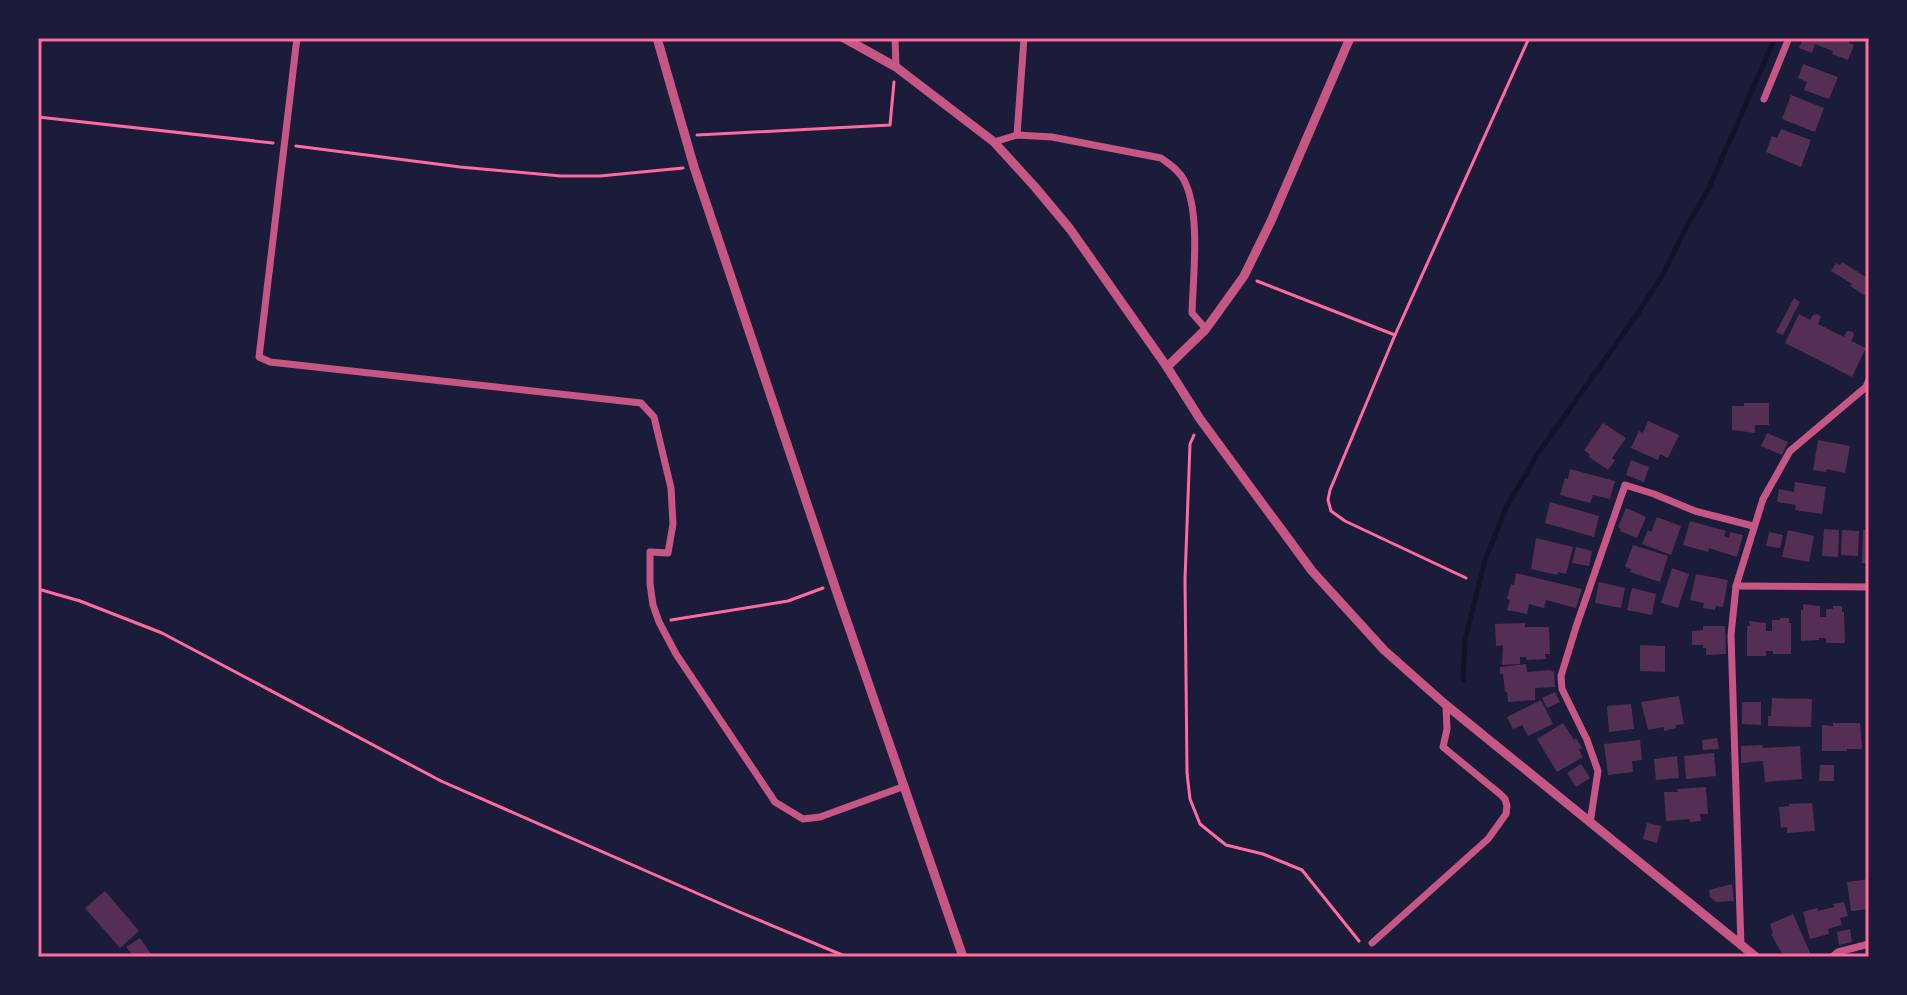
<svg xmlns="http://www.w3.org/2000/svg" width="1907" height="995" font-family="'IBM Plex Serif',serif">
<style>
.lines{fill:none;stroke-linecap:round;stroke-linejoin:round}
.stream{stroke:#12122b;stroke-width:5}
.building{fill:#542f53}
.path{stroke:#ff6b9d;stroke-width:3}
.minor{stroke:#c65784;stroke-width:7}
.tertiary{stroke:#c65784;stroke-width:9}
.neatline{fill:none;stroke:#ff6b9d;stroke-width:3}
</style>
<rect width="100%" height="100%" fill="#1b1b3a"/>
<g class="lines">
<polyline class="stream" points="1463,680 1465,640 1485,560 1507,506 1537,455 1638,313 1664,273 1683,233 1708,190 1775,38"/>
</g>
<g class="building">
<polygon points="1803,38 1851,38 1849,43 1854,45 1848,60 1832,54 1833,51 1815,44 1812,53 1799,48"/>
<polygon points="1803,64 1838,77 1829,99 1804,90 1807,82 1798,78"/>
<polygon points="1791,95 1824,108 1815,132 1782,119"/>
<polygon points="1781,129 1811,140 1801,167 1766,152 1772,136 1777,138"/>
<polygon points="1842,262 1869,279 1869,298 1850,286 1852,284 1831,271 1836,263 1840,265"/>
<polygon points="1794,298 1800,302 1783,335 1776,332"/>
<polygon points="1799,314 1810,320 1813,315 1818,314 1821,317 1818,324 1844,337 1847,331 1853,332 1854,335 1851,341 1866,348 1852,377 1785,343"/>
<polygon points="1744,403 1769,403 1769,425 1755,425 1755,433 1732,430 1732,406 1744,406"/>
<polygon points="1648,421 1679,435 1668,458 1660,454 1658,460 1631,448 1639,431 1643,433"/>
<polygon points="1603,423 1626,438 1612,458 1615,460 1608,470 1589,457 1590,455 1584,450"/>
<polygon points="1767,433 1788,442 1782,455 1761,446"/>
<polygon points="1818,440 1850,446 1845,473 1827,469 1826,472 1813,470"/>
<polygon points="1631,460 1649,467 1644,482 1626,475"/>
<polygon points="1570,469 1615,481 1610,499 1593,495 1590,503 1560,495 1565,478 1568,479"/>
<polygon points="1795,482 1826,487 1822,514 1795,510 1796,505 1777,502 1779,489 1794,492"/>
<polygon points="1550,502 1599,516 1594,537 1545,523"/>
<polygon points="1626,508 1646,517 1637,538 1620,531 1621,529 1618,527"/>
<polygon points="1657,517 1681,526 1671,555 1642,544 1648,530 1651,532"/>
<polygon points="1690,521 1726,531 1724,536 1729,538 1730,532 1743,535 1737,557 1709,548 1708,552 1683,545"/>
<polygon points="1824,529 1839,530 1838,557 1822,556"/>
<polygon points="1788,530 1814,536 1809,562 1782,557"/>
<polygon points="1842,530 1859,531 1858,556 1841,555"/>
<polygon points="1863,530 1869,530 1869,564 1862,563"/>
<polygon points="1769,532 1783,535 1780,548 1766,546"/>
<polygon points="1536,538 1573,547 1566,574 1558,572 1557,575 1531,569"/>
<polygon points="1633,545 1668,556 1660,582 1630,572 1631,569 1625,567"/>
<polygon points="1576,547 1592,551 1589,566 1572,563"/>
<polygon points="1672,568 1689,574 1678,608 1661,603"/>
<polygon points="1516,573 1582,589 1576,608 1546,600 1544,608 1529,604 1527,614 1507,610 1510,600 1507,599 1511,584 1514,585"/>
<polygon points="1696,574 1728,580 1723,607 1716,606 1715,610 1703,608 1704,603 1690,600"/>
<polygon points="1599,582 1625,588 1621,608 1595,603"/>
<polygon points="1632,588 1656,594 1652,615 1627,610"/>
<polygon points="1803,604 1820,606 1820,617 1826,617 1826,609 1833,609 1833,606 1842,606 1842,612 1844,612 1845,643 1826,643 1826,638 1819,638 1819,640 1801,641 1801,610 1803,610"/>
<polygon points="1780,618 1789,618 1789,623 1791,623 1791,654 1773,654 1773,651 1766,651 1766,656 1747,656 1747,626 1750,626 1749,621 1766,623 1766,631 1772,631 1772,620 1780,620"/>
<polygon points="1525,623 1525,627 1549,627 1550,654 1545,654 1546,659 1527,660 1526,657 1520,657 1520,664 1502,665 1503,645 1496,646 1495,624"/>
<polygon points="1703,626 1725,626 1726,654 1706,655 1706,648 1703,648 1703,645 1692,645 1692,631 1703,630"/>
<polygon points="1640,645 1665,646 1665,672 1640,671"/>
<polygon points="1526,664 1527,672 1550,670 1554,672 1555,687 1535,688 1535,700 1508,702 1507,692 1505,692 1503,674 1500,674 1500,667"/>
<polygon points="1555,692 1560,702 1547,708 1542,698"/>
<polygon points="1679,696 1684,724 1676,725 1676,728 1664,731 1664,727 1648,730 1641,702"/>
<polygon points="1772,698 1812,699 1811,727 1768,726 1768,716 1771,716"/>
<polygon points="1541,700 1553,724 1528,736 1522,725 1513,729 1507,717"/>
<polygon points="1742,702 1761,702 1761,725 1742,724"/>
<polygon points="1631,704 1634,729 1609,732 1607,706"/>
<polygon points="1563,723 1574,740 1576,738 1582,748 1579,750 1583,757 1557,772 1537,739"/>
<polygon points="1833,723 1860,723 1862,749 1847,749 1847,751 1822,751 1822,725 1833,726"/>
<polygon points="1717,738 1719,749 1703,750 1702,740"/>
<polygon points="1640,740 1642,760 1632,761 1633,772 1608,775 1604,744"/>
<polygon points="1762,745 1763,748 1800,746 1802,779 1765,782 1763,761 1741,763 1741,746"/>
<polygon points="1714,753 1716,776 1686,779 1684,756"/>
<polygon points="1677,756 1679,778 1656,780 1654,759"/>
<polygon points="1581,764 1590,778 1576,787 1567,773"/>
<polygon points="1820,765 1834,765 1834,781 1819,781"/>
<polygon points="1706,787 1708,814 1700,814 1701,821 1690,822 1690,819 1666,821 1664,792 1678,792 1677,789"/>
<polygon points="1812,803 1815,831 1787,833 1787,827 1781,828 1779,807 1789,806 1789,804"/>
<polygon points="1647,823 1661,826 1657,843 1643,839"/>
<polygon points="1869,879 1869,909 1851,911 1847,882"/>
<polygon points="1732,884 1734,901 1716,902 1710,897 1709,890"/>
<polygon points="105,891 139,931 120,948 85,908"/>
<polygon points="1844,902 1848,916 1840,918 1842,925 1828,929 1829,934 1810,939 1803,912 1817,908 1818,911 1834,907 1833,904"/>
<polygon points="1793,914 1812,957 1784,957 1771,934 1773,933 1770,924"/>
<polygon points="1850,929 1852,942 1839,945 1837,932"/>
<polygon points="140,938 153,957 134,957 126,947"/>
</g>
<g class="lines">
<g class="path">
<polyline points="38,117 273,143"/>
<polyline points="697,135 890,125 894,82"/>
<polyline points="296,146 460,167 561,176 600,176 683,168"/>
<polyline points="1257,281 1395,335"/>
<polyline points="1194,435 1190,444 1185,579 1187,773 1190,799 1200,824 1226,845 1263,854 1302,870 1359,941"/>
<polyline points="1466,578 1345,521 1331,511 1328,500 1330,490 1395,335 1529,38"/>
<polyline points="38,589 80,601 162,633 441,781 742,913 847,957"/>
<polyline points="671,620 788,601 823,588"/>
</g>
<g class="minor">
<polyline points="297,38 259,357 270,362 641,403 654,417 671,488 673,524 668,553 650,552 650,584 653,605 659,622 676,654 775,802 803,819 820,817 905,786"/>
<polyline points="895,38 896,67"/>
<polyline points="1764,99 1789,38"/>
<polyline points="1017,135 1024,38"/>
<path d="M994 142 1017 135 1052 137 1161 158C1169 164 1179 170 1184 180 1201 213 1193 276 1192 313L1206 329"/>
<polyline points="1736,586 1869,587"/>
<polyline points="1590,823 1598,771 1587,740 1562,689 1561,676 1576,627 1625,485 1654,494 1695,511 1753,526"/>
<polyline points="1372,943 1488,839 1506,814 1507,806 1505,799 1500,794 1443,747 1447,729 1446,705"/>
<polyline points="1741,946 1731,635 1736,586 1763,499 1790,451 1866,387 1869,380"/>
<polyline points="1832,957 1838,952 1869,944"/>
</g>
<g class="tertiary">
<polyline points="657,38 694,167 834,584 963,957"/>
<polyline points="844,38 896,67 994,142 1035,187 1070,229 1167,367 1200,419 1312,571 1384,650 1446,705 1756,957"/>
<polyline points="1167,367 1206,329 1244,276 1271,221 1350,38"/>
</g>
</g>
<rect width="1907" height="995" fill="none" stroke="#1b1b3a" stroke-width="80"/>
<rect x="40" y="40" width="1827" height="915" class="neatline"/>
</svg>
